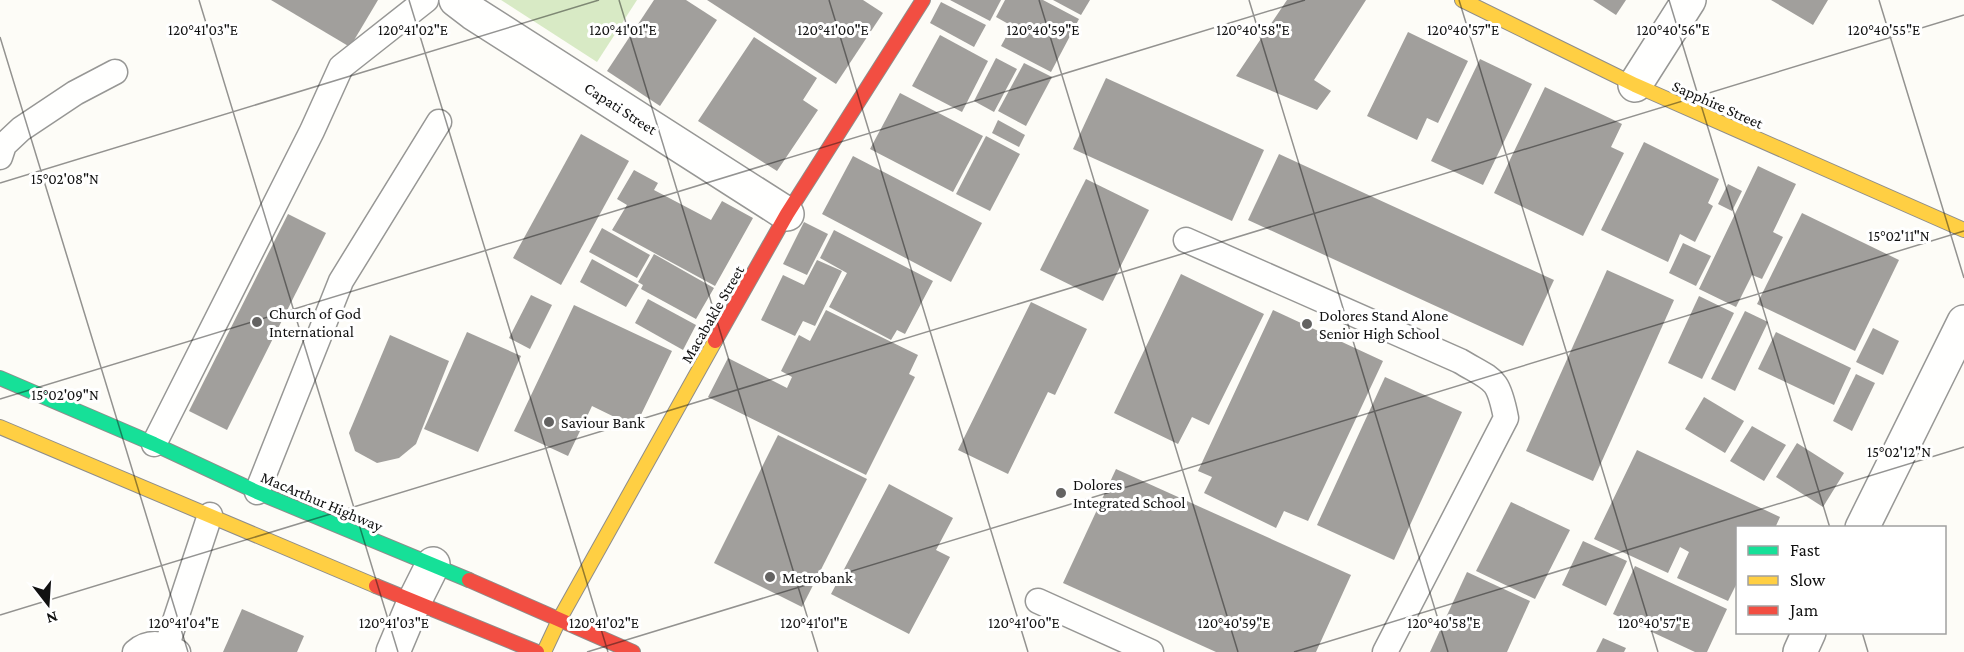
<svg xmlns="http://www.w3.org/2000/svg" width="1964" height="652" font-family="'Crimson Pro',serif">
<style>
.forest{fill:#d8eac5}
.building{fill:#a19f9c}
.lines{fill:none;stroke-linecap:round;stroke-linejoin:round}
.lane-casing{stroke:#979795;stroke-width:27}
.street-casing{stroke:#979795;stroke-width:36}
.fast-casing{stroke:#8e8d8b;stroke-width:16}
.slow-casing{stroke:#8e8d8b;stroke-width:16}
.jam-casing{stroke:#8e8d8b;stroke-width:16}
.lane{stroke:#fffffe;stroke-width:24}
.street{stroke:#fffffe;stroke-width:33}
.fast{stroke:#16e098;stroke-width:14}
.slow{stroke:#ffcf43;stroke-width:14}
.jam{stroke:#f24e42;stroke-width:14}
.ticks{fill:none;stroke:#111;stroke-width:1.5;stroke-opacity:0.45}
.poi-dot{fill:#646362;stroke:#fff;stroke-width:2}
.labels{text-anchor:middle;stroke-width:6;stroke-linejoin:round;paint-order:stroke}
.street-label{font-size:16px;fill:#111;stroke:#fff}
.poi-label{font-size:16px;fill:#111;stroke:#fff;text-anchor:start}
.ticks-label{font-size:15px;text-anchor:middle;fill:#111;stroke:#fff;stroke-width:6;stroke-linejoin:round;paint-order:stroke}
</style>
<rect width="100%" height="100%" fill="#fdfcf7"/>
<polygon class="forest" points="501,0 637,0 597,62"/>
<g class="building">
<polygon points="271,0 378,0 350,47"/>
<polygon points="654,0 686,0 717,20 660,106 607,71"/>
<polygon points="707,0 863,0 883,13 836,84"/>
<polygon points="950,0 1001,0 990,21"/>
<polygon points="1005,0 1043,0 1079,19 1051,72 1001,46 1012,26 996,17"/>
<polygon points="1053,0 1090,0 1081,15"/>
<polygon points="1287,0 1366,0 1314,80 1331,91 1317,110 1236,76"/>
<polygon points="1593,0 1626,0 1616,15"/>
<polygon points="1771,0 1828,0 1813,25"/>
<polygon points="941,2 986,25 974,47 930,23"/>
<polygon points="1408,32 1468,61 1438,123 1427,118 1417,140 1367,116"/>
<polygon points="940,35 988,61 962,112 912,86"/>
<polygon points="754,37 817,78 803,100 818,110 777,171 698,121"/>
<polygon points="996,58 1017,69 994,112 974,101"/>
<polygon points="1480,59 1532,84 1483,185 1431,161"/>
<polygon points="1024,63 1052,77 1026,126 998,111"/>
<polygon points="1106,78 1264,150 1232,221 1073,149"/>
<polygon points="1545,87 1622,124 1611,147 1624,153 1583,236 1494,193"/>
<polygon points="900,93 983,136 953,192 870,149"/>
<polygon points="998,120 1025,135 1019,147 992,133"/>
<polygon points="581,134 629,161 561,285 513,258"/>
<polygon points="986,136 1020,154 990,211 956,194"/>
<polygon points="1644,142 1719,179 1708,203 1713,206 1695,242 1680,234 1668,262 1601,230"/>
<polygon points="1279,154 1554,280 1523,346 1248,220"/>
<polygon points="853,156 982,223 951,282 822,214"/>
<polygon points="1758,166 1796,184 1773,232 1783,237 1762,279 1752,275 1736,307 1699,289"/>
<polygon points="634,170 658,183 654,190 711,220 722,201 753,218 715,286 612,230 627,205 617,199"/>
<polygon points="1086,179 1149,210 1103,301 1040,270"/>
<polygon points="1728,184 1742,191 1732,211 1718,204"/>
<polygon points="1802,213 1899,260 1855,351 1757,304"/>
<polygon points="288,214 326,233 227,430 189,411"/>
<polygon points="804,222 828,234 807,275 783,264"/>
<polygon points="602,228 650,255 637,278 589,252"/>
<polygon points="834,230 933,281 905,334 897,330 891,340 829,307 847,273 820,258"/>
<polygon points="1683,243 1711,256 1696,286 1669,273"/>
<polygon points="654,254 714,288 696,319 641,289 643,285 638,282"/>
<polygon points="592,259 639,285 626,307 580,282"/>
<polygon points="817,260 842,271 815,326 803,321 795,336 761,320 783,275 804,285"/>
<polygon points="1607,270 1674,300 1593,481 1526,451"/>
<polygon points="1181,274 1264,314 1209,425 1192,417 1178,444 1114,413"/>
<polygon points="531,295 552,305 530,349 509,338"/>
<polygon points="1699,296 1734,313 1702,379 1668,363"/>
<polygon points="648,299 696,325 683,350 635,323"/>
<polygon points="1031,302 1087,329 1055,395 1048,392 1008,474 958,450"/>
<polygon points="574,305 672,351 635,427 592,406 568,456 514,431"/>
<polygon points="826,310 918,355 909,374 915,377 866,475 708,397 728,358 787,388 792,377 781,371 799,335 810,341"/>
<polygon points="1273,310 1383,361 1308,521 1284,511 1276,528 1204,493 1212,477 1198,471"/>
<polygon points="1745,311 1768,322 1735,391 1711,379"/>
<polygon points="1873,328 1899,341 1883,375 1856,362"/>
<polygon points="467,332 521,356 478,452 424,429"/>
<polygon points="1776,332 1851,368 1834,405 1758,369"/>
<polygon points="390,335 449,361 416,444 399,458 377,463 355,451 349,433"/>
<polygon points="1856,374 1875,383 1852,431 1833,421"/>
<polygon points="1385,377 1462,412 1394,560 1317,525"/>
<polygon points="1704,397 1744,421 1725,453 1685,429"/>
<polygon points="1752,426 1786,445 1764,481 1730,461"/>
<polygon points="778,435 867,479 802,607 714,563"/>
<polygon points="1797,443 1844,473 1823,507 1776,477"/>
<polygon points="1637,450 1780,517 1775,528 1738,528 1738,581 1728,601 1677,578 1689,552 1680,547 1668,573 1594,539"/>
<polygon points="1116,469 1351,575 1316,652 1216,652 1063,583"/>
<polygon points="889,484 953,518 936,550 950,557 909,634 831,594"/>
<polygon points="1511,502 1570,530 1535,599 1476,571"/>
<polygon points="1583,541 1627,561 1606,606 1562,585"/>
<polygon points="1635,566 1727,609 1707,652 1695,652 1613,614"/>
<polygon points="1467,572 1530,601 1507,652 1430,652"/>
<polygon points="242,609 304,636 297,652 223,652"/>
<polygon points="1603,638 1626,648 1624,652 1596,652"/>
</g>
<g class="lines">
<defs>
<g id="lane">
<polyline points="0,157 4,145 21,129 75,93 115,72"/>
<path d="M1186 240 1460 361C1494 381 1498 377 1506 418L1385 652"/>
<polyline points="154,444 312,131 341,67 426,0"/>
<polyline points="257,492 341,281 439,122"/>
<polyline points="1038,601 1151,652"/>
<polyline points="167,645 210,515"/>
<path d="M135 652C149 640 164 643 178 652"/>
</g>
<g id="street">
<polyline points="456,0 473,13 787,214"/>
<polyline points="1635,85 1689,0"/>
<polyline points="1862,528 1964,322"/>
<polyline points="393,652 414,602 433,564"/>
<polyline points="1800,652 1809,632"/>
</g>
<polyline id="fast" points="0,378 154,444 257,492 469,580"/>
<g id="slow">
<polyline points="1462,0 1635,85 1964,230"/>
<polyline points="0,427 376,586"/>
<polyline points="544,652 559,620 715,341"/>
</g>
<g id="jam">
<polyline points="715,341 787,214 923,0"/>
<polyline points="469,580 633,652"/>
<polyline points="376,586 537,652"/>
</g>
</defs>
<use href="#lane" class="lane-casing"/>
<use href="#street" class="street-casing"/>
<use href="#fast" class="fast-casing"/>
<use href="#slow" class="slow-casing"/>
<use href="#jam" class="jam-casing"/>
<use href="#lane" class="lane"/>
<use href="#street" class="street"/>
<use href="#fast" class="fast"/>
<use href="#slow" class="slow"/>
<use href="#jam" class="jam"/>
</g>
<path class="ticks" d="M199 0 398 652M409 0 608 652M619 0 818 652M829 0 1028 652M1039 0 1238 652M1249 0 1448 652M1459 0 1658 652M1669 0 1830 528M1879 0 1964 278M0 37 188 652M0 183 599 0M0 399 1305 0M0 615 1964 15M1862 632 1868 652M587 652 1964 231M1294 652 1964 447"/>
<g class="poi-dot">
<circle cx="257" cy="322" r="6"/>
<circle cx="1307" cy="324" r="6"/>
<circle cx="549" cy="422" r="6"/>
<circle cx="1061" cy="493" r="6"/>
<circle cx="770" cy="577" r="6"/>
</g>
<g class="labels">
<g class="street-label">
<text transform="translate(1718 104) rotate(24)" y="6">Sapphire Street</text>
<text transform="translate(621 108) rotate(33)" y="6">Capati Street</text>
<text transform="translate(712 314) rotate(-60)" y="6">Macabakle Street</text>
<text transform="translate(322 501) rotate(23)" y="6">MacArthur Highway</text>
</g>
<g class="poi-label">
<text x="269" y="319">Church of God<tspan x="269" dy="18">International</tspan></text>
<text x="1319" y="321">Dolores Stand Alone<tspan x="1319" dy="18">Senior High School</tspan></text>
<text x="561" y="428">Saviour Bank</text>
<text x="1073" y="490">Dolores<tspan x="1073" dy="18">Integrated School</tspan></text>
<text x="782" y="583">Metrobank</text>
</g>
</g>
<g class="ticks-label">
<text x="203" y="35">120°41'03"E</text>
<text x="413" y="35">120°41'02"E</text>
<text x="623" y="35">120°41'01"E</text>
<text x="833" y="35">120°41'00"E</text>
<text x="1043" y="35">120°40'59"E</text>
<text x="1253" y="35">120°40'58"E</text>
<text x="1463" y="35">120°40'57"E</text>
<text x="1673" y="35">120°40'56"E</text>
<text x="1884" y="35">120°40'55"E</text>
<text x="65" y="184">15°02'08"N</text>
<text x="1899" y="241">15°02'11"N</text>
<text x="65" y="400">15°02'09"N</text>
<text x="1899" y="457">15°02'12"N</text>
<text x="184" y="628">120°41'04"E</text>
<text x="394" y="628">120°41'03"E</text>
<text x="604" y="628">120°41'02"E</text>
<text x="814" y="628">120°41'01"E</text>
<text x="1024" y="628">120°41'00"E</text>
<text x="1234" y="628">120°40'59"E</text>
<text x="1444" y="628">120°40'58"E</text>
<text x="1654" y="628">120°40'57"E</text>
</g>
<rect x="1736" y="526" width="210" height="108" fill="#ffffff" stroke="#a0a0a0" stroke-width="1.5"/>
<rect x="1748" y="546" width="30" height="9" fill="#16e098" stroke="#a0a0a0" stroke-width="1.5"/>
<text x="1790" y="556" font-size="18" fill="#111111">Fast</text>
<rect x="1748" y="576" width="30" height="9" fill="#ffcf43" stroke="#a0a0a0" stroke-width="1.5"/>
<text x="1790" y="586" font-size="18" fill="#111111">Slow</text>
<rect x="1748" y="606" width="30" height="9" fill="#f24e42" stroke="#a0a0a0" stroke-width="1.5"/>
<text x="1790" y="616" font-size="18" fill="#111111">Jam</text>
<g transform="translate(48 604) rotate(163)" stroke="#ffffff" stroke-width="4.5" paint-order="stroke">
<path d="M0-4.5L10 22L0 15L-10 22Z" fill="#111111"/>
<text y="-9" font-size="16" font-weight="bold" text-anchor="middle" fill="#111111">N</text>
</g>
</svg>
